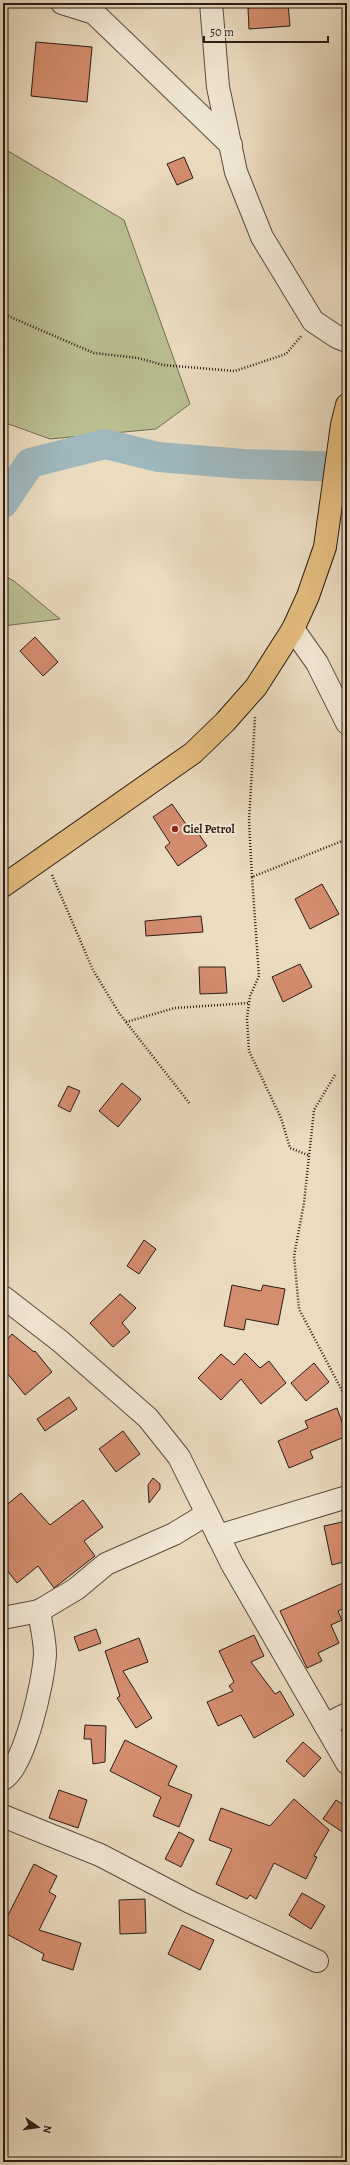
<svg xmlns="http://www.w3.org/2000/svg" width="350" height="2165" font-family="Alegreya,serif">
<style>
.green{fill:#bbbf90;stroke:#726e53}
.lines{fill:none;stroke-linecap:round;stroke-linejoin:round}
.river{stroke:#9eb8be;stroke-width:30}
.building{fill:#d58d6f;stroke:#2a1c16}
.minor-casing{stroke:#5a4c40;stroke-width:24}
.highway-casing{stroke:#2a1c16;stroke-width:24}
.path{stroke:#2a1c16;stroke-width:2.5;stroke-dasharray:1 2;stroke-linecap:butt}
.minor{stroke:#f2e8d6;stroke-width:22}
.highway{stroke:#e6be80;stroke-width:22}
.poi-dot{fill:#8f2418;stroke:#f2e8d6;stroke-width:1.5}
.labels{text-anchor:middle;stroke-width:4;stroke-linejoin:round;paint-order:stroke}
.poi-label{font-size:12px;font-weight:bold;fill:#2a1c16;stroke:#f2e8d6;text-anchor:start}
</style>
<rect width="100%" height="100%" fill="#ebdcc0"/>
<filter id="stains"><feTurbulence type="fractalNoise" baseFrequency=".005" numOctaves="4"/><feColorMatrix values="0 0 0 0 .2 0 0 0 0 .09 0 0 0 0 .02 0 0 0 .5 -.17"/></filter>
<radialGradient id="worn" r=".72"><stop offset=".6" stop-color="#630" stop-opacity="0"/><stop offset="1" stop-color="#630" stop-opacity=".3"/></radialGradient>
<g class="green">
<polygon points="3,148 124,220 190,404 156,429 50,439 3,422"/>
<polygon points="3,575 14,581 60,619 3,626"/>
</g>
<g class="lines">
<polyline class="river" points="3,503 30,463 105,444 158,457 244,464 347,467"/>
</g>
<g class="building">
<polygon points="288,4 290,26 249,29 248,8"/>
<polygon points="36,42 92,47 87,102 31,96"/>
<polygon points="184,157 193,178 177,185 167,164"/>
<polygon points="35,637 58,662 43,676 20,651"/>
<polygon points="172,804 190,830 194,827 207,846 178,866 165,847 170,843 153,817"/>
<polygon points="322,884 339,914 310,929 295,899"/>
<polygon points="201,916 203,932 146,936 145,921"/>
<polygon points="300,964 312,987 283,1002 272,977"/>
<polygon points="199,967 225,967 227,993 200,994"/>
<polygon points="122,1083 141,1099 118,1127 99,1111"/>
<polygon points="68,1086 80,1091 70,1112 58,1106"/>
<polygon points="144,1240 156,1249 139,1274 127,1266"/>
<polygon points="232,1285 261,1291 263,1285 285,1289 278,1325 246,1319 244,1330 224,1326"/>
<polygon points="120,1294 136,1308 122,1323 130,1332 113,1347 90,1323"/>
<polygon points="12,1334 34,1352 35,1351 52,1372 25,1395 3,1368 3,1344"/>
<polygon points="245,1353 260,1368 269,1361 286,1383 261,1404 241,1379 221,1400 198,1378 221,1354 234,1365"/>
<polygon points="314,1363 329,1382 306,1401 291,1383"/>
<polygon points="69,1397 77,1409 45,1431 37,1419"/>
<polygon points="337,1408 347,1436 310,1451 313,1458 289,1468 278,1441 308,1428 305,1421"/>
<polygon points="123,1431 140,1454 116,1472 99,1449"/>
<polygon points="153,1478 160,1484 160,1489 149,1503 148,1485"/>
<polygon points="21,1493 50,1525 83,1500 103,1527 84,1541 95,1556 54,1588 38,1566 17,1583 3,1565 3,1508"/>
<polygon points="347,1521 347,1561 332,1565 324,1526"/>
<polygon points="343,1583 347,1593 347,1607 338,1611 342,1620 331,1625 339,1643 318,1653 322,1661 307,1668 280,1611"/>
<polygon points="96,1629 101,1643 79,1651 74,1637"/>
<polygon points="254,1635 264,1656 251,1662 275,1694 280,1691 294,1715 254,1738 241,1715 218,1726 207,1702 233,1691 229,1686 234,1682 219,1651"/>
<polygon points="139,1638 148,1662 123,1671 152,1718 136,1728 117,1698 120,1696 105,1651"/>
<polygon points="85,1725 106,1726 105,1762 93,1764 91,1739 84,1739"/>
<polygon points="125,1740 177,1766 168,1785 192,1795 179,1827 153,1816 161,1797 110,1771"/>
<polygon points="303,1742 321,1758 304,1777 286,1761"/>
<polygon points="59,1790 87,1800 78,1828 49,1818"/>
<polygon points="294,1799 329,1830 314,1856 317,1857 306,1879 274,1863 256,1899 250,1895 247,1899 216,1884 232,1849 209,1840 221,1808 270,1826"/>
<polygon points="336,1800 347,1807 347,1835 323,1819"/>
<polygon points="179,1832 194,1840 181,1867 165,1859"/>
<polygon points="34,1864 57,1876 49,1892 56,1896 39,1930 81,1943 73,1970 42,1960 44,1954 3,1932 3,1925"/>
<polygon points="302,1893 325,1906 311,1929 289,1915"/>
<polygon points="145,1899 146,1933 120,1934 119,1900"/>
<polygon points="182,1925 214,1940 200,1970 168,1954"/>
</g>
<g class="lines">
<defs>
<g id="minor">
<polyline points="62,3 94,13 231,145"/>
<polyline points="211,3 218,87 236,172 262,237 313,321 337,337 347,341"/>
<polyline points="293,629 317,663 347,723"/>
<polyline points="3,1297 60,1341 148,1418 179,1457 232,1564 347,1763"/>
<polyline points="218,1536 347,1497"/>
<polyline points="3,1618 39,1611 76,1589 106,1564 174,1534 207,1514"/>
<polyline points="325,1725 347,1714"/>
<path d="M3 1779C25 1767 44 1679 45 1654 45 1640 41 1625 39 1611"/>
<polyline points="3,1816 100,1855 190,1902 317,1961"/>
</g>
<polyline id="highway" points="3,886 193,753 225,722 256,687 293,629 308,596 325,547 342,425 347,405"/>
</defs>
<use href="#minor" class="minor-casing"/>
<use href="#highway" class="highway-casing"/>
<g class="path">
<polyline points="8,316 94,353 138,358 163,365 235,371 286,354 302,335"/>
<polyline points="52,875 93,970 119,1013 190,1104"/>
<polyline points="252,877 249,821 255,717"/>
<polyline points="126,1022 175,1008 249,1003"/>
<polyline points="335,1075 314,1110 304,1203 294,1256 299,1309 347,1400"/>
<polyline points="308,1155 290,1148 281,1118 249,1051 247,1019 249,1003 250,996 259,976 252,877 347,839"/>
</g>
<use href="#minor" class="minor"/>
<use href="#highway" class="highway"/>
</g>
<circle class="poi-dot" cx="175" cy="829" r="4"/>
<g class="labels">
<g class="poi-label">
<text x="183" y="833">Ciel Petrol</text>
</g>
</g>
<rect width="350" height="2165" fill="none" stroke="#ebdcc0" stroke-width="16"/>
<rect x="4" y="4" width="342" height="2157" fill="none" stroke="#2a1c16" stroke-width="2"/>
<rect x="8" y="8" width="334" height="2149" fill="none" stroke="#2a1c16"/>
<g transform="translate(38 2127) rotate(103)" stroke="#f2e8d6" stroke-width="3" paint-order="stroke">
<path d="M0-3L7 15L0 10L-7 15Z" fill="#2a1c16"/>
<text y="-6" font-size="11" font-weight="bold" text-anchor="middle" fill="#2a1c16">N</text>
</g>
<path d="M204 36v6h124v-6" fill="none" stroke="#2a1c16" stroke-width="2"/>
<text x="210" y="36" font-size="12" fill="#2a1c16" stroke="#f2e8d6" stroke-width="3" paint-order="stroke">50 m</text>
<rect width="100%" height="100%" filter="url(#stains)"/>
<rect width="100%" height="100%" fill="url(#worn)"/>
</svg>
